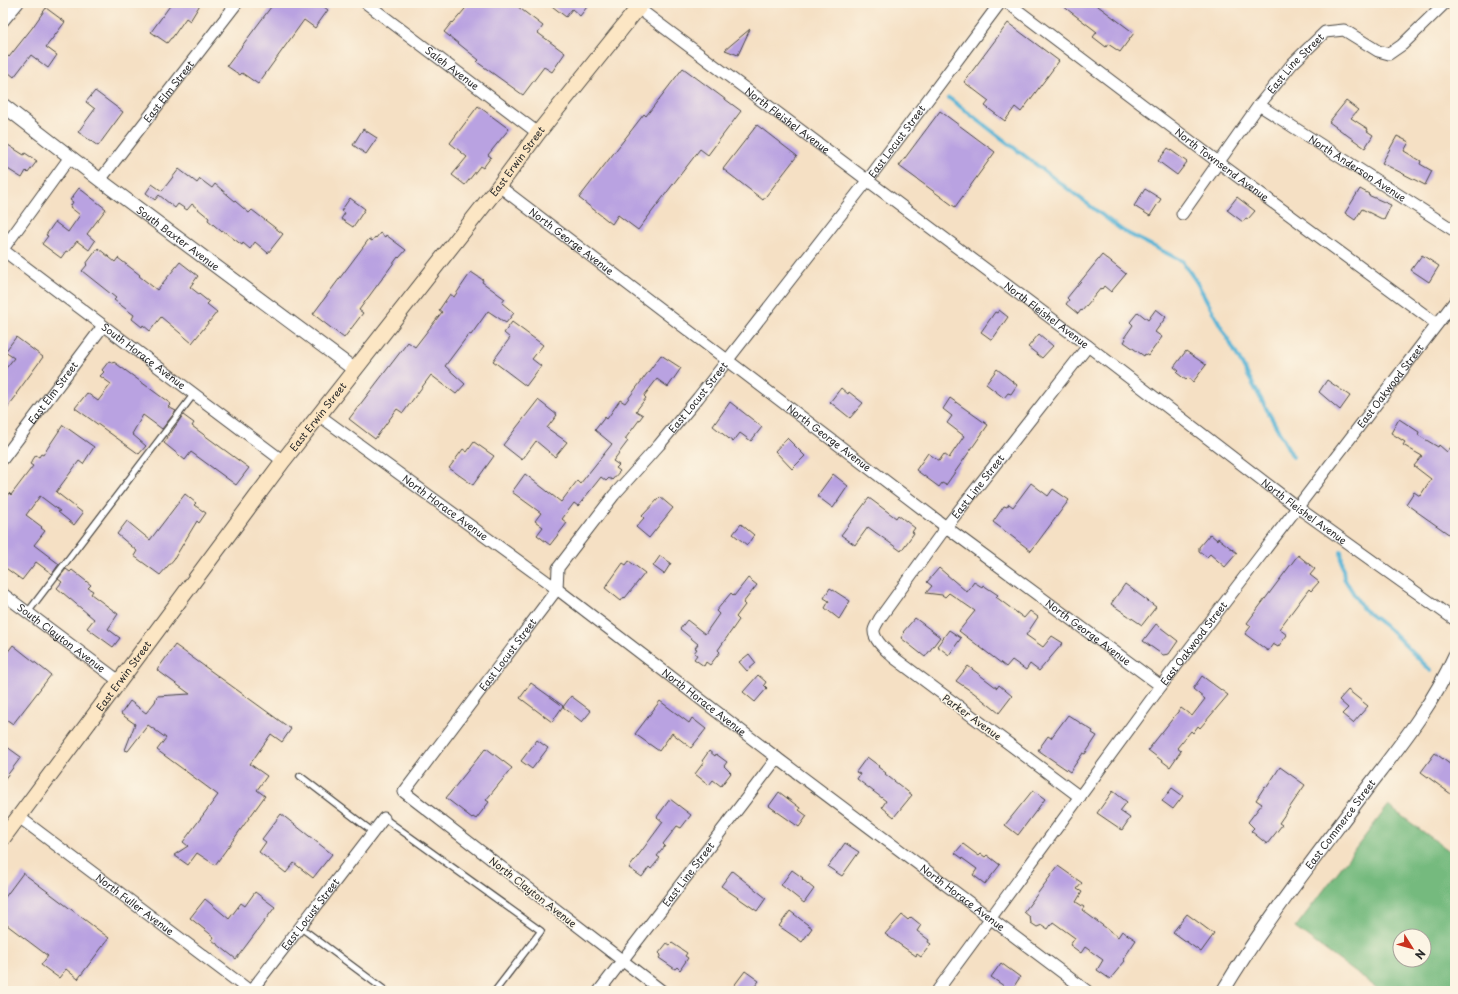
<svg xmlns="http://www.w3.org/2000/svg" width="1458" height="994" font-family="'Playpen Sans',sans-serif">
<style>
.forest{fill:#75ba7e;stroke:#507254;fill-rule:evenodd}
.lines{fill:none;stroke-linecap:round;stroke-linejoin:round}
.stream{stroke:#58b4d6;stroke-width:4}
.building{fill:#b9a2e1}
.service-casing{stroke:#494642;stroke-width:8}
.minor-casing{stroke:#494642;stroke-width:13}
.tertiary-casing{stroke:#494642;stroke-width:15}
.secondary-casing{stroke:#494642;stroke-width:17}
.service{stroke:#fff;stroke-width:5.5}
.minor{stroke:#fff;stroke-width:11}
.tertiary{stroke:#fff;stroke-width:13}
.secondary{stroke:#fce6c4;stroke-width:15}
.labels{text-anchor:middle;stroke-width:3;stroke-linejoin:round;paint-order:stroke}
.street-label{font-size:10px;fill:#2b2b2b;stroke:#fcf5e5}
</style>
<rect width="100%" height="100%" fill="#fcf5e5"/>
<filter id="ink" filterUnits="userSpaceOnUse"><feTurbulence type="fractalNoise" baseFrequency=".025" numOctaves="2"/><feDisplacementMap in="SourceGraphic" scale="8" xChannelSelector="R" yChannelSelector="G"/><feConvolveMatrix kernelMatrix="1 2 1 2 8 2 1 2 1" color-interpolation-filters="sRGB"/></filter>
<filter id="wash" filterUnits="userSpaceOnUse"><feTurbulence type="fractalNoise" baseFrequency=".012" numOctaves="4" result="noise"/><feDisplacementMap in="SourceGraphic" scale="16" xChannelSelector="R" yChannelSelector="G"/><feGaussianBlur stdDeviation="0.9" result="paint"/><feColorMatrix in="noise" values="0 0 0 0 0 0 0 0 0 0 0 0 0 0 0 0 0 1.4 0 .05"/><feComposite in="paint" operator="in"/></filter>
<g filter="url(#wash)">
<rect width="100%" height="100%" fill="#f5e0c4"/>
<path class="forest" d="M1388 806 1455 855V991H1381L1295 928ZM1400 936H1424V960H1400Z"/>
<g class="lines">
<g class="stream">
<polyline points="949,98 1123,231 1182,261 1196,281 1293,457"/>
<polyline points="1341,551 1344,578 1363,609 1390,630 1431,671"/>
</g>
</g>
<g id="blocks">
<g class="building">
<polygon points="172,3 201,3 190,21 186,18 172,38 171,38 167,43 151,32"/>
<polygon points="274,3 319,3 328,10 315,28 304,20 258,84 242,73 240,75 227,66"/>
<polygon points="470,3 513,3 543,26 538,33 565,53 552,72 544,67 523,95 477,62 479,60 444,32 452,22 453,23"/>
<polygon points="548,3 590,3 580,16 572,9 566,17"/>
<polygon points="1059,3 1094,3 1134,33 1120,52 1108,44 1106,47 1093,37 1097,32"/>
<polygon points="46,8 65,22 46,47 57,55 48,68 31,55 14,77 3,68 3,52 9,57 32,28"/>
<polygon points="1008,23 1059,61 1021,112 1015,107 1005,121 985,106 989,101 964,82"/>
<polygon points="750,29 738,55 725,50 732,44"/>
<polygon points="683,68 741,111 708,155 700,149 638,230 618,215 612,224 579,198 644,114 646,116"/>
<polygon points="95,91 123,112 98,146 78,132 95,109 86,102"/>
<polygon points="1346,101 1358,110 1351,118 1368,129 1367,131 1373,135 1365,148 1329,122"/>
<polygon points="478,106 509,129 488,155 491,157 483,168 480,166 465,185 452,175 467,157 450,143"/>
<polygon points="940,111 995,152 955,207 899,166"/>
<polygon points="757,125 797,156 763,200 723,169"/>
<polygon points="363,129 377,138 366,154 353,145"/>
<polygon points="1397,136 1409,142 1404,151 1421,161 1420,164 1432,171 1425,185 1382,163"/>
<polygon points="8,145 24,155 25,153 37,161 28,173 26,171 22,178 3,166 3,152"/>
<polygon points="1168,148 1187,162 1177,175 1158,161"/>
<polygon points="179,169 197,183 200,179 212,188 215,184 249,213 252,210 283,234 268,253 255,242 250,249 243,243 242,245 222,230 221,231 208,220 209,218 192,204 187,210 178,204 175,208 159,195 155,200 146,193 152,184 162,191"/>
<polygon points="79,188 106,209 87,234 95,241 89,250 77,241 68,252 66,251 61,258 42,244 48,236 46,235 55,222 68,232 80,215 70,207 73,202 70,200"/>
<polygon points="1145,189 1161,199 1150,216 1134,206"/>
<polygon points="1360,189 1369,194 1368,195 1391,205 1384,220 1362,209 1355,220 1345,213"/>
<polygon points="1237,197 1255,211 1248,219 1246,218 1243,222 1227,210"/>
<polygon points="350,198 365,209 353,227 341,219 345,213 341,211"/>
<polygon points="380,233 385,237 386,235 406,250 399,258 398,257 359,310 363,313 344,338 313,314 369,239 372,241 375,237 376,238"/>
<polygon points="98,248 115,262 118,258 140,275 139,276 157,290 180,262 198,276 190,287 209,302 207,304 217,312 192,343 161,317 150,331 143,325 142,327 132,319 134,315 114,300 116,298 82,271 87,265 86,264"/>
<polygon points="1102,255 1126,274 1111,292 1104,286 1102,289 1101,288 1082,311 1081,310 1078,314 1066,304 1069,300 1067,298"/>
<polygon points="1422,255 1439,266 1429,282 1411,270"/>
<polygon points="471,272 483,280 482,282 505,299 502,303 514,313 506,323 488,311 471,335 469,334 445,366 465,384 456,394 431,375 403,413 397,409 375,439 349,419 408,342 415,347 442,312 439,310 450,294 454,297"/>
<polygon points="1156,309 1166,317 1155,332 1162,337 1148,356 1145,354 1144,356 1124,342 1126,339 1124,338 1133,325 1130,322 1138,312 1148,320"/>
<polygon points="999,310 1008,317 992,340 981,332 995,312 997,313"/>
<polygon points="512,322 543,345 532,359 541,366 526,386 493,361 510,338 504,333"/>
<polygon points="1039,334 1053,346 1042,358 1028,347"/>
<polygon points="16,337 43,357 16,394 17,395 3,413 3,372 14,358 5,352"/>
<polygon points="1186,351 1206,365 1193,382 1188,378 1186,380 1177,373 1179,371 1174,367"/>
<polygon points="661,355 681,368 668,387 657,379 644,396 646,398 636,411 643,415 625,439 628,441 613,461 619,465 616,468 620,471 612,480 609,478 606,481 601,477 578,506 574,503 562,519 567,523 550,545 537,535 543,527 535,521 541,513 512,492 525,474 561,502 577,481 580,484 612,444 595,430 605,417 607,419 620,400 625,403"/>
<polygon points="109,361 113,363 114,362 171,404 168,407 176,411 162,429 143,415 132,434 146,446 139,454 75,408 87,393 98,401 111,384 100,376 104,372 102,370"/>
<polygon points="997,369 1017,385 1011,394 1008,393 1004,398 986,384"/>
<polygon points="1327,380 1350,396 1340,410 1319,392"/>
<polygon points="841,388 848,394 849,392 863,403 850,418 830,402"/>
<polygon points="950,398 988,425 946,485 942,483 939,487 916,470 928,453 939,461 944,454 949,458 964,436 947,423 952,416 943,409"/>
<polygon points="538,400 557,415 547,428 567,442 555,457 536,441 522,460 503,445"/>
<polygon points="730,402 762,427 751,441 740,433 733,442 713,426"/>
<polygon points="183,415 194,423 192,426 249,468 236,485 191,452 185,460 164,443"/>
<polygon points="1399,419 1419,432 1418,435 1438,447 1439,445 1447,452 1455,442 1455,536 1451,533 1450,535 1406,504 1414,492 1420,496 1431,479 1414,466 1422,456 1403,445 1405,442 1391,433"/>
<polygon points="63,425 94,447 83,464 79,461 56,492 83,513 74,525 58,512 60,511 40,496 26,515 42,527 41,528 45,531 34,545 59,564 52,574 36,562 22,580 3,566 3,501 9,493 11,495 33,466 30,464 36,455 39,457 41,454 43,455"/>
<polygon points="787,438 805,456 792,469 775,451"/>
<polygon points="474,442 494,456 473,485 449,468 463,449 467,452"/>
<polygon points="833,474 848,486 833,508 817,496"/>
<polygon points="1031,483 1048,496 1053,489 1069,500 1031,551 993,522 1004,506 1007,507 1009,504 1013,507"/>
<polygon points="185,494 196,503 194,505 206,513 199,523 197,521 174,559 160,575 134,556 137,551 117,534 127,521 150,540"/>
<polygon points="660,497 673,508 649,538 636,527 644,518 642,516"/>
<polygon points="869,498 896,518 898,515 915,528 912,532 914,533 901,551 868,527 855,545 841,535"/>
<polygon points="741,524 754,535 747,545 733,534"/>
<polygon points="1210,534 1217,540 1218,538 1237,553 1225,567 1210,554 1207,557 1199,551 1199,547"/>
<polygon points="1298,555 1315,569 1310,575 1319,582 1311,591 1309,589 1279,629 1287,635 1278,647 1273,644 1268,651 1245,634 1251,626 1247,623"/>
<polygon points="660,556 671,563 664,574 653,566"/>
<polygon points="629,561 645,573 625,598 624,597 621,601 605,588 623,563 626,565"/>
<polygon points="939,568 967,592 974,582 982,587 983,585 998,595 996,597 1024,618 1030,611 1038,617 1026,635 1043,647 1052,636 1063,643 1039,671 1030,664 1026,670 1012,660 1006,667 959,631 975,611 949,593 945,597 942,595 926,593 932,586 927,582"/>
<polygon points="66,569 70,572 72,570 91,585 88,588 93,591 91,594 118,614 108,629 120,638 113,647 87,628 94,619 57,588 62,582 58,579"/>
<polygon points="748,578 757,585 743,603 745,605 736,617 739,620 718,650 720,652 710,665 706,662 704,666 694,659 697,655 694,653 697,649 695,648 698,644 680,629 687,620 705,634 719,614 716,611 731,593 734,596"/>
<polygon points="1125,584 1156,607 1142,625 1111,604"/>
<polygon points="830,588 850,601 839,619 825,608 829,601 824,598"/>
<polygon points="915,618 940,637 925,657 901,638 904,633 903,632"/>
<polygon points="1156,624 1178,641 1169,654 1163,655 1143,641"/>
<polygon points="949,630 961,638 949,655 937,646"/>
<polygon points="13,645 51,675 13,724 3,717 3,658"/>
<polygon points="175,645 291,729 282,742 271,734 250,764 267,776 257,790 265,796 215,865 197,853 188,865 174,855 188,846 183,842 218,795 157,750 166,738 148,725 128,751 125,750 135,724 121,714 130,701 146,713 155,702 157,696 190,694 157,670"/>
<polygon points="749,654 756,663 747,671 739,662"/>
<polygon points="968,666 997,688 999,685 1012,696 999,713 974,693 956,681"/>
<polygon points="758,675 766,682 764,685 767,688 755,702 743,692"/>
<polygon points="1202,676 1228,695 1200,728 1198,726 1193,733 1191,731 1177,748 1181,751 1170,767 1148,750 1181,708 1192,716 1205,699 1193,689"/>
<polygon points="531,683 563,706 552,722 520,698"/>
<polygon points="1348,690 1368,706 1353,723 1342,714 1348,708 1339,700"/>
<polygon points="571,696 591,711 582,722 563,707"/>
<polygon points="660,701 689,723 692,718 706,729 691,748 672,733 659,751 635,734"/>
<polygon points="1068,715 1093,731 1092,733 1097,736 1085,754 1083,753 1070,772 1038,750 1048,736 1051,738"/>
<polygon points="537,740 548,748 532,769 521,761"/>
<polygon points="3,744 21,757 3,781"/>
<polygon points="486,748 512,768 486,800 489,802 476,819 473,817 472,818 446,798"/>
<polygon points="709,751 715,756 716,754 727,762 724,766 731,773 721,786 713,780 709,785 695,774 704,762 702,761"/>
<polygon points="1435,753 1455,768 1455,797 1421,772"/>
<polygon points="867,757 879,766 878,767 886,773 885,774 912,795 894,817 882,807 886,801 857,779 860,774 856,772"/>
<polygon points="1280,767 1305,785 1279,823 1282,825 1267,844 1251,831 1254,828 1248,822 1262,804 1256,800 1265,786 1267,787"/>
<polygon points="1172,788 1183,796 1173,809 1162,801"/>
<polygon points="1033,790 1045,799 1018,835 1005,825"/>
<polygon points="1113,791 1127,802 1120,811 1130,818 1122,830 1097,813"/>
<polygon points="779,792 800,808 799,810 807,816 799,827 769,806"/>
<polygon points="670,799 691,815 681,828 677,826 663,844 665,846 657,856 660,858 651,869 649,867 642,877 629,868 663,822 657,817"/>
<polygon points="281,814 332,854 313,878 294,863 286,873 259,852 266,842 262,839"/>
<polygon points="845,843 859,852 842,876 828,867"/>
<polygon points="963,844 979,856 981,854 985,857 987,855 1000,865 985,884 973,875 977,869 955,853"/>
<polygon points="1058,866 1082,883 1077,889 1082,892 1076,902 1084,907 1082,910 1118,937 1122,931 1136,940 1126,955 1124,960 1125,961 1110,979 1097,970 1103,960 1085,947 1081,953 1070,945 1075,938 1053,922 1048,929 1042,925 1037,927 1031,923 1030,917 1024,912"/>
<polygon points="792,870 803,878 802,879 814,889 804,903 781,885"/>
<polygon points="732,871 766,898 757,911 721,886"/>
<polygon points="23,873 109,938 78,979 66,969 59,978 41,965 48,956 3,922 3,900"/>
<polygon points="255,892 275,907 236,959 212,940 214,937 190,918 205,899 229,919 241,903 245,906"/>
<polygon points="790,911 812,928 802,942 779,926"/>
<polygon points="1187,914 1214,934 1201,952 1173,932"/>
<polygon points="902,915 908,920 911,917 921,925 917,931 929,940 928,942 931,944 921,957 917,954 916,956 885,934"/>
<polygon points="667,943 670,945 672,943 687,953 685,956 688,958 680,970 677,967 675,969 659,958 661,955 659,953"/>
<polygon points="1001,963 1020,977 1011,991 991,977"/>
<polygon points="745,971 759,981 751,991 730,991"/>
</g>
</g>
</g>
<g filter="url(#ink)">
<use href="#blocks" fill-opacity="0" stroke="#494642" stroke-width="1"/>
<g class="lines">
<defs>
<g id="service">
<polyline points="28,612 194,394"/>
<polyline points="300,776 373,832"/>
<polyline points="384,818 541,931 495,991"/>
<polyline points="300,927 386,991"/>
</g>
<g id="minor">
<path id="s1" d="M366 3 538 133"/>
<path id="s2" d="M1008 3 1218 162 1437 324"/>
<path id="s3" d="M638 8 1088 346 1297 507 1455 620"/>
<polyline points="3,21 18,3"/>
<path id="s4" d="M1259 105 1455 231"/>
<path id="s5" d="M100 180 237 3"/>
<path id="s6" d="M499 186 946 527 1161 686"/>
<path id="s7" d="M1182 214 1259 105 1292 64 1325 32 1344 30 1378 51 1389 54 1402 45 1445 3"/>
<polyline points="3,249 70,157"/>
<path id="s8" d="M3 250 283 461"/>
<path id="s9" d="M320 416 557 589 777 758 1087 991"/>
<path id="s10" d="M3 459 103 326"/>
<path id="s11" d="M3 594 119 681"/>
<path id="s12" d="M1080 797 893 657C887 651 873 640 874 630 875 626 878 622 880 618L946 527 1088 346"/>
<path id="s13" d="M19 817 250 991"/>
<path id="s14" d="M251 991 384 818"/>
<path id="s15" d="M599 991 777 758"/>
<path id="s16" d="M662 991 404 792 557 589 558 568 614 495 659 445 698 398 867 181 1000 3"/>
<path id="s17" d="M937 991 1161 686 1455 301"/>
</g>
<g id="tertiary">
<path id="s18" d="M3 105 100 180 355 370"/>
<path id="s19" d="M1223 991C1265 921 1316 857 1365 791 1398 748 1433 705 1455 655"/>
</g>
<g id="secondary">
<path id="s20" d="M3 838 283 461 499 186 538 133 642 3"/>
</g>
</defs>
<use href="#service" class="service-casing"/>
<use href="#minor" class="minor-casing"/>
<use href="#tertiary" class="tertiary-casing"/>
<use href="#secondary" class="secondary-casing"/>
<use href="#service" class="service"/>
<use href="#minor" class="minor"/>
<use href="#tertiary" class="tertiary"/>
<use href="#secondary" class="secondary"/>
</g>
</g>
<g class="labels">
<g class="street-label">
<text dy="4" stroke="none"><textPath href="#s7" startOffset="189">East Line Street</textPath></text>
<text dy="4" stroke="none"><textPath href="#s1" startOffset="108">Saleh Avenue</textPath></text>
<text dy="4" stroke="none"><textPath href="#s5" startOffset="112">East Elm Street</textPath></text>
<text dy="4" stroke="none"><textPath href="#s3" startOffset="187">North Fleishel Avenue</textPath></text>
<text dy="4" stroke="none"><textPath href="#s16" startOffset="1146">East Locust Street</textPath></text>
<text dy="4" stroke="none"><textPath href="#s20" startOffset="850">East Erwin Street</textPath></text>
<text dy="4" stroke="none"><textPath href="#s2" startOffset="268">North Townsend Avenue</textPath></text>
<text dy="4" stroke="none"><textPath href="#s4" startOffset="117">North Anderson Avenue</textPath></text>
<text dy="4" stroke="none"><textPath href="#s18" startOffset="220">South Baxter Avenue</textPath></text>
<text dy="4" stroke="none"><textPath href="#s6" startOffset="91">North George Avenue</textPath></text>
<text dy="4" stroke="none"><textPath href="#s3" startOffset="511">North Fleishel Avenue</textPath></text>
<text dy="4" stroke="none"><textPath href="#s8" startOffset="176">South Horace Avenue</textPath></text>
<text dy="4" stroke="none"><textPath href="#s17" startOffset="756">East Oakwood Street</textPath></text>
<text dy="4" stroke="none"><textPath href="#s10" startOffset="83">East Elm Street</textPath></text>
<text dy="4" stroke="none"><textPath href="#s16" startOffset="822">East Locust Street</textPath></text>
<text dy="4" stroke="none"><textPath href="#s20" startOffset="526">East Erwin Street</textPath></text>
<text dy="4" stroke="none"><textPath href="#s6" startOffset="415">North George Avenue</textPath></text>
<text dy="4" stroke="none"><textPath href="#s12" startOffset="445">East Line Street</textPath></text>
<text dy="4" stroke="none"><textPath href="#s9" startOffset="155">North Horace Avenue</textPath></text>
<text dy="4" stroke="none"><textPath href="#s3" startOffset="835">North Fleishel Avenue</textPath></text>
<text dy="4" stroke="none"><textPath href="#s6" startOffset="739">North George Avenue</textPath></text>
<text dy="4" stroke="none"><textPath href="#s11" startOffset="73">South Clayton Avenue</textPath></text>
<text dy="4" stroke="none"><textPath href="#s17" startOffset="432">East Oakwood Street</textPath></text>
<text dy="4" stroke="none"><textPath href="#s16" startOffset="498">East Locust Street</textPath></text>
<text dy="4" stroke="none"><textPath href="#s20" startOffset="202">East Erwin Street</textPath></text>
<text dy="4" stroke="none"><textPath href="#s9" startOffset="479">North Horace Avenue</textPath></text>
<text transform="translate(972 717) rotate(36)" y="4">Parker Avenue</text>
<text dy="4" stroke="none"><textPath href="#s19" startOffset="204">East Commerce Street</textPath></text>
<text dy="4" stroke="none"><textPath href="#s15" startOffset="147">East Line Street</textPath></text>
<text transform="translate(533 892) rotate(38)" y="4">North Clayton Avenue</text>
<text dy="4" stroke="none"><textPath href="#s9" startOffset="803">North Horace Avenue</textPath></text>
<text dy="4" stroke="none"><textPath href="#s13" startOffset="145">North Fuller Avenue</textPath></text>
<text dy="4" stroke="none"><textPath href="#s14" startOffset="97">East Locust Street</textPath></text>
</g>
</g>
<rect width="1458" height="994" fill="none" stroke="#fcf5e5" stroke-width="16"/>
<g transform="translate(1412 948) rotate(127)"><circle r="19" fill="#fcf5e5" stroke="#a8a49b"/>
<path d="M0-3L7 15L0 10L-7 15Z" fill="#c8321e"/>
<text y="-6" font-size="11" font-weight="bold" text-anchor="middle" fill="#2b2b2b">N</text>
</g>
</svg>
